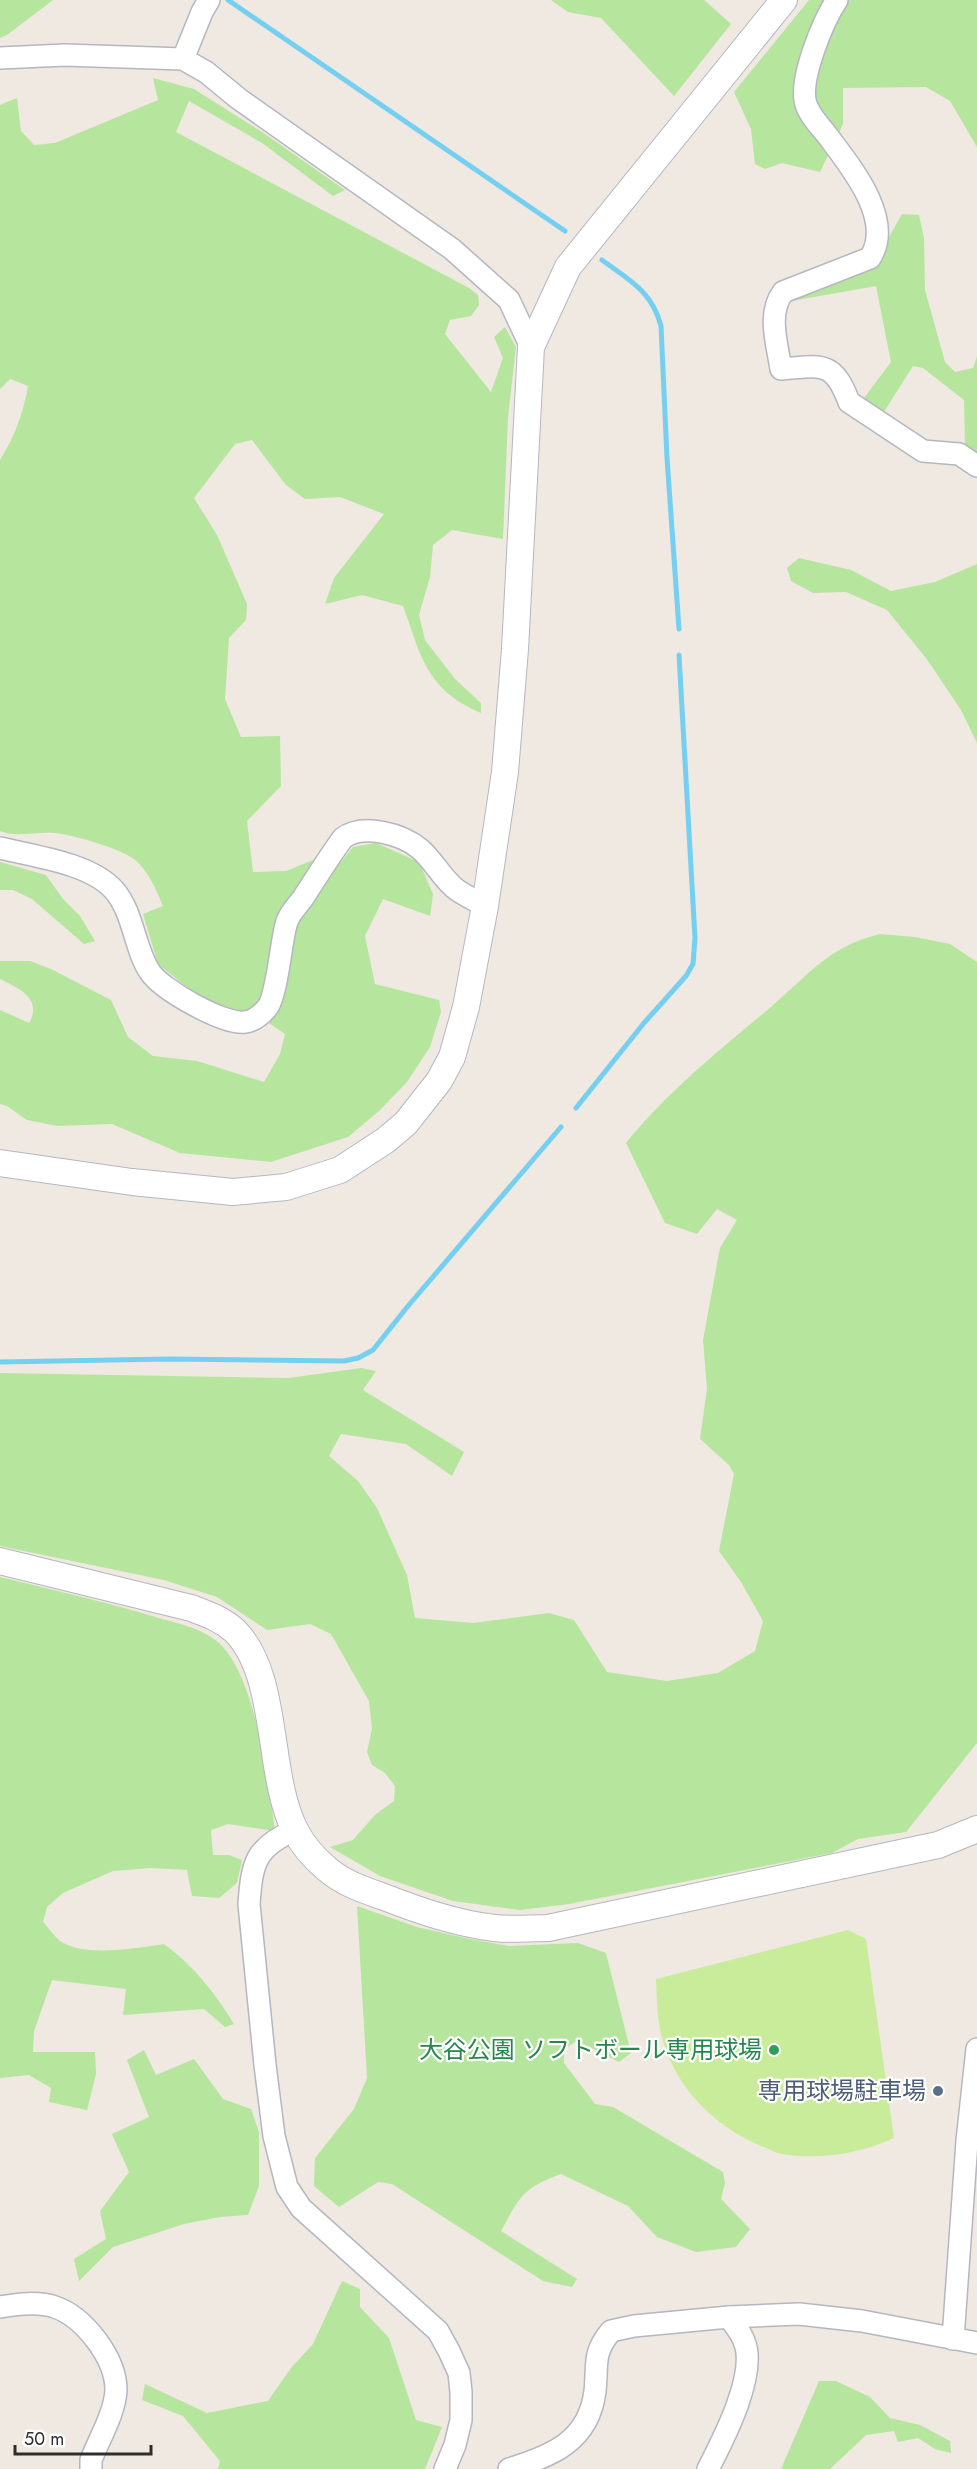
<svg xmlns="http://www.w3.org/2000/svg" width="977" height="2469" font-family="Jost,'Noto Sans JP',sans-serif">
<style>
.green{fill:#b6e59e}
.pitch{fill:#c9ec9a}
.lines{fill:none;stroke-linecap:round;stroke-linejoin:round}
.stream{stroke:#75cff0;stroke-width:5}
.minor-casing{stroke:#b4b7c1;stroke-width:24}
.tertiary-casing{stroke:#b4b7c1;stroke-width:28}
.minor{stroke:#fff;stroke-width:21}
.tertiary{stroke:#fff;stroke-width:26}
.leisure-dot{fill:#2e9e5b;stroke:#fff;stroke-width:2}
.service-dot{fill:#5c6f8a;stroke:#fff;stroke-width:2}
.labels{text-anchor:middle;stroke-width:4.5;stroke-linejoin:round;paint-order:stroke}
.leisure-label{font-size:24px;fill:#27864d;stroke:#fff;text-anchor:end}
.service-label{font-size:24px;fill:#4e5e75;stroke:#fff;text-anchor:end}
</style>
<rect width="100%" height="100%" fill="#efe9e1"/>
<g class="green">
<polygon points="0,0 53,0 7,35 0,38"/>
<polygon points="551,0 704,0 731,24 674,96 601,18 568,12"/>
<polygon points="809,0 977,0 977,147 950,101 926,87 843,88 843,124 820,172 782,163 765,169 755,164 751,129 734,92"/>
<path d="M153 78 194 89 262 132 345 190 333 196 262 143 189 101 176 132 469 288 478 295 479 305 471 316 450 320 445 334 491 392 503 358 494 337 505 327 516 347 508 417 503 539 452 530 433 545 430 577 419 615 425 640 455 679 481 703V713C426 689 422 658 403 606L362 595 325 604 334 578 384 514 340 497 305 499 286 485 252 440 235 444 194 498 217 535 247 604 246 620 229 638 225 699 241 737 280 736 281 786 247 821 253 872 286 871 313 860 332 873 353 847 376 843 419 862 433 894 430 916 383 899 365 936 375 984 439 1000 441 1012 430 1047 407 1082 379 1111 348 1137 271 1162 180 1153 112 1124 57 1126 27 1120 7 1106 0 1104V1010L29 1023C43 999 19 988 0 979V961H30L51 969 111 1000 128 1037 153 1056 197 1061 264 1082 280 1054 285 1034 253 1012 237 1014 198 996 158 964 143 914 163 906C157 891 148 870 134 859 119 848 73 835 55 833 37 831 16 838 0 831V460C15 436 23 414 28 386L10 379 0 389V105L17 98 21 131 34 145 55 143 158 100Z"/>
<polygon points="902,214 919,215 924,238 925,290 945,362 955,372 973,368 977,356 977,454 965,445 964,400 923,368 913,366 880,418 864,398 891,362 876,286 791,301 792,294 872,268"/>
<polygon points="799,558 851,570 891,591 935,582 977,564 977,743 961,710 926,658 887,610 846,592 813,593 791,581 787,568"/>
<polygon points="0,862 46,875 63,899 80,916 95,941 84,944 32,899 13,890 0,890"/>
<path d="M880 934 915 937 950 944 977 962V1743L906 1832 858 1839 832 1853 569 1904 520 1910 453 1901 380 1876 330 1847 353 1840 375 1815 394 1801 395 1786 385 1773 372 1765 367 1752 372 1729 369 1701 331 1634 310 1624 267 1630 217 1597 164 1580 0 1546V1373L289 1378 361 1368 376 1371 363 1390 464 1452 452 1476 406 1444 341 1434 329 1456 358 1481 377 1508 407 1575 415 1618 473 1623 549 1613 574 1620 607 1672 667 1681 718 1673 755 1651 763 1621 741 1582 719 1551 734 1474 729 1465 700 1439 707 1389 703 1340 720 1248 737 1220 717 1209 697 1234 665 1223 626 1143C668 1091 721 1049 772 1006 809 974 830 946 880 934Z"/>
<path d="M0 1577C53 1590 107 1602 159 1618 177 1623 199 1628 214 1639 255 1667 269 1784 275 1831L228 1824 211 1830 213 1855H229L242 1860 237 1883 219 1898 192 1896 187 1870 150 1868 113 1871 63 1893 47 1907 43 1922C48 1927 53 1935 59 1940 82 1958 137 1948 164 1944 194 1966 215 1993 234 2024L225 2027 204 2009 123 2015 126 1989 52 1980 34 2031 33 2052H95L96 2074 87 2110 49 2102 51 2088 29 2075 0 2078Z"/>
<path d="M357 1906 417 1927 470 1939 509 1946 578 1943 606 1953 631 2053 619 2062 577 2041 564 2049V2063L595 2104 613 2107 723 2172 725 2183 721 2199 750 2229 736 2247 696 2252 657 2237 628 2206 561 2174C523 2188 520 2196 501 2231L577 2279 572 2287 543 2281 392 2184 378 2182 339 2207 314 2186 315 2158 354 2109 367 2078Z"/>
<polygon points="144,2050 156,2075 194,2059 223,2099 251,2109 259,2132 259,2186 248,2215 220,2217 184,2224 113,2247 79,2281 74,2259 106,2239 100,2211 129,2172 112,2134 149,2117 127,2060"/>
<polygon points="342,2281 360,2289 360,2307 389,2338 416,2420 442,2427 425,2469 218,2469 220,2461 183,2416 142,2400 145,2384 207,2413 268,2401 291,2368 313,2344"/>
<polygon points="819,2381 836,2381 870,2397 890,2418 920,2425 950,2441 951,2453 935,2449 918,2438 898,2442 894,2431 866,2435 830,2469 781,2469"/>
</g>
<path class="pitch" d="M848 1930 866 1939 894 2138C859 2154 820 2160 782 2154 775 2153 768 2148 761 2146 714 2126 676 2088 662 2038 657 2019 657 1999 656 1979Z"/>
<g class="lines">
<g class="stream">
<polyline points="228,0 565,231"/>
<path d="M602 260C629 280 652 291 661 326L667 458 679 629"/>
<polyline points="576,1108 644,1023 686,976 693,964 695,938 679,655"/>
<polyline points="0,1362 169,1359 344,1361 358,1358 373,1350 408,1306 561,1127"/>
</g>
<defs>
<g id="minor">
<path d="M837 0C823 21 801 75 805 100 807 113 819 125 827 135 850 166 895 219 870 258L783 292C767 314 777 343 781 369 820 366 833 359 849 402L923 451 959 454 977 466"/>
<polyline points="0,58 65,55 183,59 206,72 239,99 452,249 509,300 531,347"/>
<polyline points="183,59 202,12 209,0"/>
<path d="M0 848C33 856 90 863 114 890 134 913 134 948 150 972 162 990 224 1025 245 1022 254 1021 261 1015 267 1008 277 996 281 942 286 925 288 915 297 906 303 898 316 878 329 857 343 838 363 823 402 834 420 849 434 861 443 880 457 890 466 896 476 901 485 906"/>
<path d="M295 1830C255 1847 252 1863 249 1904L265 2065 274 2136 287 2187 301 2208 438 2331 449 2351 459 2373 461 2392V2420L455 2445 445 2469"/>
<path d="M0 2307C17 2304 38 2301 55 2307 84 2317 116 2358 116 2390 115 2413 99 2439 91 2460V2469"/>
<polyline points="953,2339 967,2141 977,2049"/>
<path d="M509 2469C552 2456 589 2441 595 2391 598 2364 592 2354 611 2331L634 2326 729 2317 799 2314 862 2321 977 2343"/>
<path d="M708 2469C723 2440 758 2373 744 2341 741 2332 734 2325 729 2317"/>
</g>
<g id="tertiary">
<polyline points="0,1163 132,1182 233,1192 286,1187 340,1170 386,1140 406,1123 439,1081 452,1057 466,1007 485,906 505,772 515,649 531,347 568,267 784,0"/>
<path d="M0 1561 191 1608C207 1614 222 1619 235 1631 280 1677 266 1773 295 1830 302 1844 315 1859 327 1869 343 1883 364 1890 384 1897 420 1911 455 1923 494 1928 511 1930 530 1928 548 1928L938 1845 977 1829"/>
</g>
</defs>
<use href="#minor" class="minor-casing"/>
<use href="#tertiary" class="tertiary-casing"/>
<use href="#minor" class="minor"/>
<use href="#tertiary" class="tertiary"/>
</g>
<circle class="leisure-dot" cx="774" cy="2050" r="6"/>
<circle class="service-dot" cx="938" cy="2091" r="6"/>
<g class="labels">
<g class="leisure-label">
<text x="762" y="2058">大谷公園 ソフトボール専用球場</text>
</g>
<g class="service-label">
<text x="926" y="2099">専用球場駐車場</text>
</g>
</g>
<path d="M15 2445v9h136v-9" fill="none" stroke="#2e2e2e" stroke-width="3"/>
<text x="24" y="2445" font-size="18" fill="#2e2e2e" stroke="#ffffff" stroke-width="4.5" paint-order="stroke">50 m</text>
</svg>
